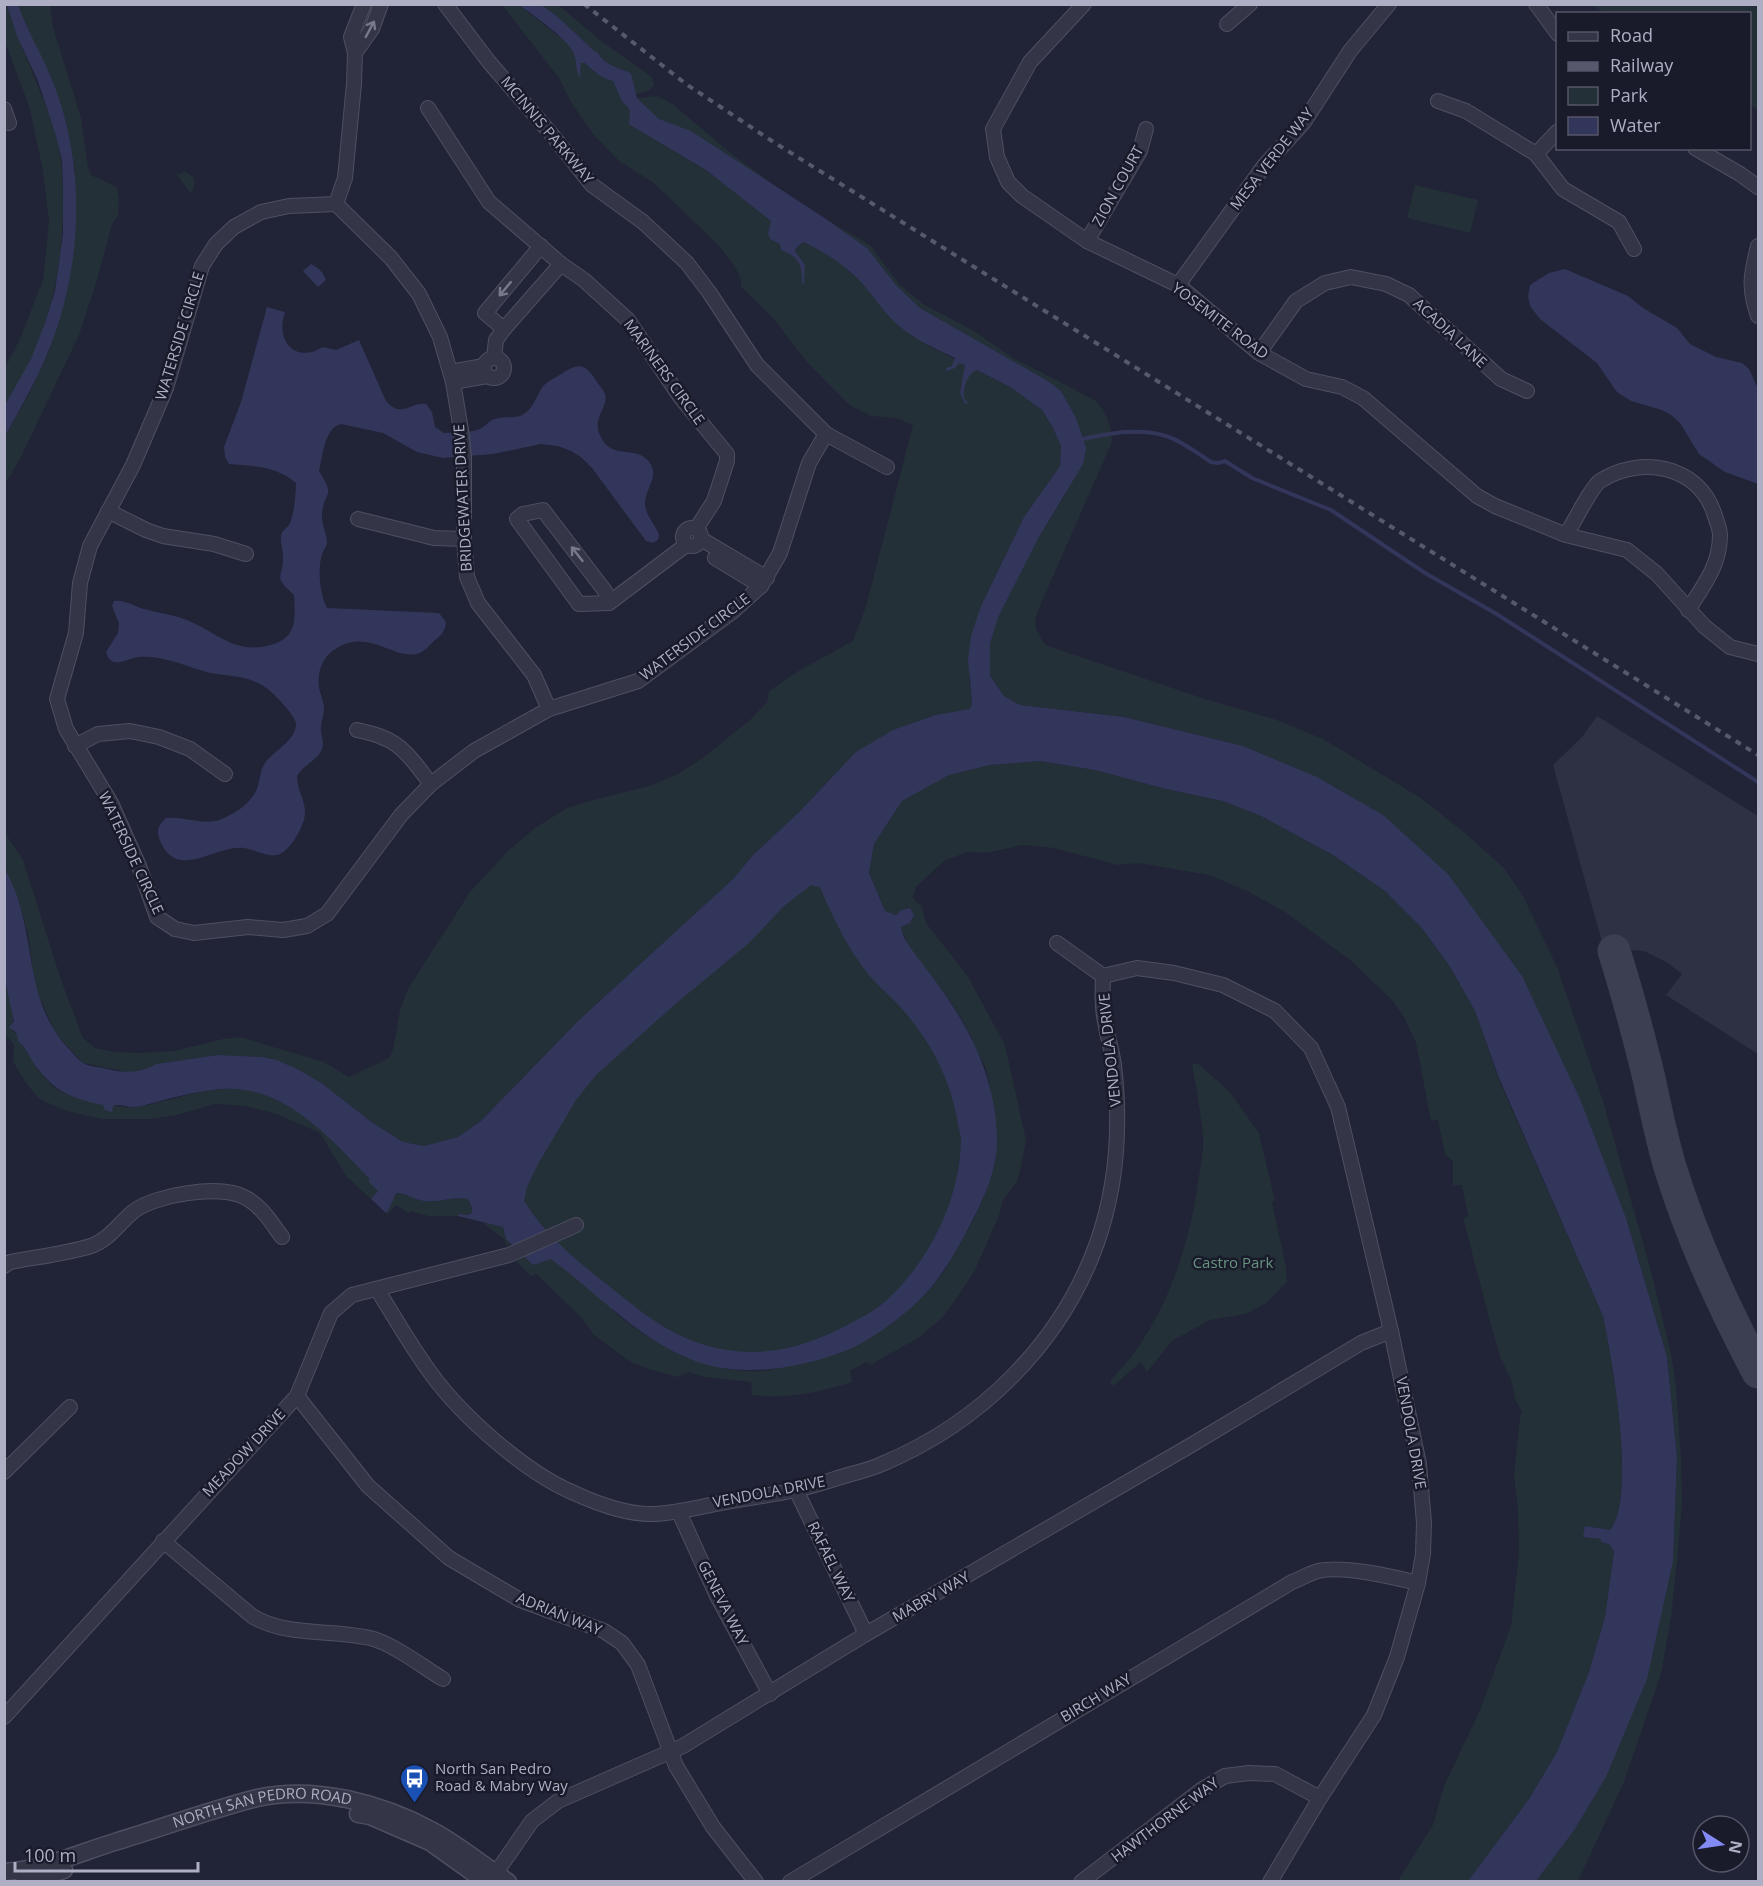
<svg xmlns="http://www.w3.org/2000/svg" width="1763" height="1886" font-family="'Open Sans',sans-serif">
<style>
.airport{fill:#2e3044}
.green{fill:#233038;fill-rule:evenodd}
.water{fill:#33365b;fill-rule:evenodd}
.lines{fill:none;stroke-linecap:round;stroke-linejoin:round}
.stream{stroke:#33365b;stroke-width:4}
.taxiway{stroke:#3c3e52;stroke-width:33}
.minor-casing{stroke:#4e5062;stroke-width:16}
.tertiary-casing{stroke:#4e5062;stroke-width:19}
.minor{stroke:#343647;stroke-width:14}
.tertiary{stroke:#343647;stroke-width:16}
.rail{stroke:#56586e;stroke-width:4;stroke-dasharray:6 6;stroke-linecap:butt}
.oneway{stroke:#77798c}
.labels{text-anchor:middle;stroke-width:5;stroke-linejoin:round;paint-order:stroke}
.street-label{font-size:15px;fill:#aeafc4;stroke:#191b2b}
.park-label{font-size:15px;fill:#67937f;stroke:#191b2b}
.poi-label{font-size:15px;fill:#aeafc4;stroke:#191b2b;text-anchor:start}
</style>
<rect width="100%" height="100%" fill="#212336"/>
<polygon class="airport" points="1597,716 1758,816 1758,1054 1666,995 1682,974 1668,963 1644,951 1629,950 1605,953 1553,765 1583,736"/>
<g class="green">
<path d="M7 4C20 49 42 89 55 133 63 158 63 184 63 210 62 262 53 310 32 357 24 374 14 389 5 405V368L20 339 43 280 49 221 43 171 30 109 5 42V5Z"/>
<polygon points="18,5 50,5 53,27 81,118 88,168 91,175 117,187 119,199 118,215 112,224 97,280 79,335 20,459 5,484 5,436 30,392 50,349 75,170 67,126 50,75 36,50"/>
<polygon points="502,5 519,5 568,44 581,63 585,63 594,72 613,81 630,110 630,125 706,170 771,221 768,234 770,239 780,244 796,248 803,242 820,250 840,263 860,281 899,326 929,346 1012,388 1042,410 1052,426 1061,446 1060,466 1024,517 981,606 969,678 972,704 970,709 828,781 799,812 752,856 733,879 578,1021 481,1121 458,1137 424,1146 403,1142 373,1123 320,1082 297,1069 277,1060 262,1057 218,1055 156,1064 148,1069 128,1072 83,1063 55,1033 35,986 28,934 21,909 5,868 5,833 23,860 61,980 83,1038 95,1048 115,1052 139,1053 174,1051 223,1039 240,1037 324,1062 349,1077 389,1058 393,1050 400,1010 408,989 470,892 508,851 535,828 567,808 593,800 653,785 679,773 704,757 751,719 767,702 769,691 800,670 853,641 866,606 913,425 896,418 871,416 849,405 807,362 773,318 741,287 741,280 737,270 720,247 654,183 619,161 593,134 572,104 559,78"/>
<path d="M541 5H558L601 41 652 77 654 85 649 91 636 94 631 73C619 68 604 65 598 53L593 50 557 16Z"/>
<polygon points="1592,5 1758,5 1758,110 1750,104 1750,14 1605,13"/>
<polygon points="657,96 671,103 732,154 778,188 691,131 660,120 637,98"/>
<path d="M185 172C195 175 198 185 190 193L177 175Z"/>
<polygon points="1415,185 1478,200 1470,233 1407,218"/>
<path d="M826 219 870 245 899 284 923 304 974 331 1013 358 1095 400C1107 413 1111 424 1112 442L1040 606 1035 620 1036 629 1044 643 1051 647 1202 698 1277 720 1323 739 1421 798 1465 833 1504 868 1523 896 1557 967 1603 1101 1651 1271 1671 1354 1676 1385 1681 1459 1682 1503 1677 1562 1671 1618 1661 1674 1624 1782 1578 1881H1536L1575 1829 1606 1777 1673 1561 1677 1457 1667 1357 1626 1218 1383 815 1316 777 1243 746 1124 717 1020 705 1004 696 990 676V644L998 616 1039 537 1066 493 1076 418 1061 391 1048 381 920 308 896 285 867 248Z"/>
<path d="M1039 761 1095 770 1166 789 1223 801 1261 816 1333 855 1385 891 1421 927 1449 965 1475 1011 1499 1080 1603 1316C1612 1359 1637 1496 1610 1530L1586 1526 1584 1537 1601 1539V1542L1609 1544 1614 1552 1605 1617 1589 1672 1557 1752 1529 1799 1468 1881H1398L1433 1825 1444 1786 1480 1710 1511 1626 1519 1552 1518 1510 1514 1475 1520 1418 1522 1412 1515 1399 1512 1382 1501 1359 1492 1329 1463 1218 1468 1216 1462 1185 1453 1186V1161L1445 1154 1438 1120 1431 1121 1416 1043 1404 1017 1392 1000 1350 960 1285 912 1247 891 1209 875 1139 863 1117 865 1054 848 1022 845 987 853 967 852 944 861 916 887 913 898 922 907 926 923 967 975 1005 1045 1026 1140 1021 1167 1017 1181 1002 1202 999 1216 975 1270 956 1299 943 1317 920 1337 870 1365 867 1362 850 1371 852 1382C821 1392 784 1400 752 1395L751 1382 704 1377 689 1372 678 1377 652 1370 633 1363 622 1356 593 1334 581 1317 536 1274 531 1276 516 1261 524 1256 533 1265 549 1259 486 1177 660 962 839 856 974 1043C966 1025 954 1006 942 990 927 970 908 952 901 927L910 923 914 915 909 908 901 910 896 915 885 911 869 873 874 844 902 801 949 775 990 765ZM979 1056C989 1068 991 1093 993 1108 1002 1159 987 1198 961 1242 954 1253 948 1266 940 1277 917 1307 882 1333 847 1349 832 1357 812 1360 795 1364 785 1366 774 1370 763 1371 710 1375 649 1343 611 1309L666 1339 783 1366 898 1309 986 1183Z"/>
<path d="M4 980C8 997 16 1012 12 1029L18 1036V1041C26 1047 28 1055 34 1063 40 1073 51 1087 62 1092 76 1100 122 1109 137 1107 177 1100 218 1081 259 1092 305 1105 337 1145 370 1178V1182L378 1191 371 1199 347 1177 320 1133 274 1113 245 1106 215 1104 177 1115 151 1119H101L63 1110 38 1098 24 1080 13 1061 14 1045 8 1037H5Z"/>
<path d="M1197 1063 1230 1092 1259 1133 1275 1201 1272 1202 1286 1267 1287 1282 1266 1303 1246 1314 1210 1320 1172 1341 1147 1372 1141 1362 1113 1386 1110 1381C1162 1328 1187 1256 1198 1183 1200 1168 1204 1152 1203 1137 1201 1113 1196 1088 1192 1064Z"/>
<path d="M396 1193C406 1193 414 1200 424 1201 439 1203 454 1196 468 1199L472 1208V1213L468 1215 458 1214V1216H428L410 1211 409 1213 396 1205 387 1215 386 1213 390 1207Z"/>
<polygon points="485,1221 503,1227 506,1239 511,1244 507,1246 504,1239 484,1224"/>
</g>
<g class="water">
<path d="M18 4C26 29 40 51 50 75 57 91 63 110 67 127 84 199 77 279 50 347 38 378 21 407 5 436V405L31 359 45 323 55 291 63 234V185L62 160 56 136 38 81 17 36 7 5Z"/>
<path d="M519 5H541L557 16 593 50 598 53C604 65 619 68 631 73L637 98 659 119 691 131 826 219 867 248 896 285 920 308 1048 381 1061 391 1076 418 1086 448 1083 464 1039 537 998 617 990 644V676L1004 696 1020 705 1124 717 1243 746 1317 777 1383 815 1448 874 1522 976 1580 1099 1626 1218 1667 1357 1677 1457 1673 1561 1647 1679 1606 1777 1575 1829 1536 1881H1468L1529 1799 1557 1752 1589 1672 1605 1617 1614 1552 1609 1544 1601 1542V1539L1583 1537 1585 1526 1610 1530C1637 1496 1612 1359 1603 1316L1499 1078 1475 1011 1449 965 1421 927 1385 891 1333 855 1261 816 1223 801 1166 789 1095 770 1039 761 990 765 949 775 902 801 874 844 869 873 885 911 896 915 901 910 910 908 914 915 910 923 901 927 904 938C916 957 931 974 944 993 974 1036 995 1082 997 1135 998 1168 985 1197 970 1225 955 1254 938 1284 913 1306 894 1323 869 1341 845 1351 798 1369 738 1379 690 1359 636 1337 597 1293 551 1259L533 1265 506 1239 503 1227 458 1216V1214L468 1215 472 1213V1208L468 1199C453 1196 439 1203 424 1201 414 1200 406 1193 396 1193L390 1207 386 1213 371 1199 378 1191 369 1182V1178C329 1137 284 1084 221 1089 198 1091 175 1097 153 1103 147 1104 141 1107 135 1107 127 1108 120 1103 113 1106L112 1112 105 1110 103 1105C70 1098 55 1092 35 1065 29 1057 26 1047 18 1041 18 1034 15 1029 8 1028L14 1022 5 980 4 868C39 925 20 997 68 1048 73 1053 79 1061 85 1064 91 1067 100 1067 107 1069 123 1073 142 1073 156 1064L218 1055 262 1057 277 1060 297 1069 320 1082 373 1123 403 1142 424 1146 458 1137 481 1121 578 1021 733 879 752 856 799 812 856 752 893 730 936 715 970 709 972 704 968 659 971 636 981 606 1024 517 1060 466 1061 446 1052 426 1042 410 1012 388 977 370C967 374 963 388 964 398L968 403 965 404 960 393 965 365 959 363 955 368 946 371V368L952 366 955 358C936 349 916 340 899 326 884 313 873 295 860 281 843 264 825 252 803 242L796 248 795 251 805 265 804 284 802 283C802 265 800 257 781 250L780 244 770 239 768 234 771 221 706 170 630 125 629 123 630 110 622 101 613 81C601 78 594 72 585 63H581L580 72 581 78C574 70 578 61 573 52 566 38 533 15 519 5ZM811 885 820 887C833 918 847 947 868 974 879 987 892 997 903 1010 931 1042 949 1077 957 1118 958 1126 961 1134 961 1141 960 1197 932 1256 892 1295 881 1307 865 1316 851 1323 803 1349 756 1361 702 1344 666 1333 639 1310 610 1287 578 1262 545 1235 524 1201L527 1187 538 1164 576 1100 596 1075 673 1006 749 943 784 906Z"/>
<path d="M311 264C320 269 322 271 326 280L318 287 303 271Z"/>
<polygon points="1565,269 1628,296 1643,308 1677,328 1690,344 1716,357 1742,363 1749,369 1758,389 1758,484 1725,472 1699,454 1680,423 1671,415 1662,410 1631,401 1617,392 1597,363 1540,319 1530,306 1528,296 1530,285 1549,273"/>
<path d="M267 307 285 312C275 341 295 364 323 347L336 350 359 340 386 401C402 419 410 402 426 404L432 412 435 427 444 433C456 432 470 433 480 429 486 426 490 420 495 419 504 416 514 419 522 415 534 409 536 396 543 386 547 382 553 379 558 376 575 365 583 360 595 379 598 384 603 389 605 394 609 406 593 417 599 433 610 463 637 443 650 463 659 477 646 488 645 502 645 516 655 523 659 535L658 540 653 543 646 541 592 468 581 457 571 451 558 446 541 444 493 454 443 458 417 452 383 433 341 424C324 428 323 456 319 471 336 498 325 489 322 513 321 523 326 531 327 541 327 548 322 551 321 558 318 572 320 595 327 608L439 613 446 622C445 631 442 635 435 640 430 645 424 652 417 654 392 659 369 629 337 648 323 656 317 670 319 687 320 694 324 701 324 709 324 715 321 721 321 727 320 734 325 742 322 749 317 761 303 765 297 776 297 794 311 806 302 825 299 834 289 850 280 854 269 859 255 849 244 848 215 844 176 884 159 838 156 829 160 824 166 818 185 816 206 827 224 818 235 813 246 806 253 796 261 786 258 773 265 763 274 751 296 740 296 724 296 716 275 695 268 689 249 675 232 677 211 673 188 668 165 655 140 657 132 657 121 664 114 662 109 660 107 656 106 652L118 633 119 623 112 606 114 601C124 599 134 606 144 609 157 613 171 614 184 619 217 631 235 657 274 644 298 636 295 617 294 595 271 574 284 580 283 555 283 549 280 542 281 536 282 530 286 529 289 525 294 517 296 493 296 483 277 466 254 466 229 464L225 457 224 447 241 402Z"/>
</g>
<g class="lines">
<path class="stream" d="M1078 440C1108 434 1137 427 1166 436 1182 441 1197 453 1211 462L1218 463 1225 461 1252 478 1331 510 1425 573 1495 613 1758 782"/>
<path class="taxiway" d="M1614 951C1627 992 1638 1033 1648 1074 1655 1105 1661 1137 1670 1167 1692 1239 1723 1306 1758 1372"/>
<defs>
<g id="minor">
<polyline points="445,4 489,62 553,136 592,185 643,222 687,263 709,292 757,365 826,434 887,467"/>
<polyline points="1084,4 1030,62 993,129 997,157 1008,182 1022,196 1087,241 1178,285 1259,353 1306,379 1342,387 1363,398 1477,496 1495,506 1566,535 1627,550 1657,574 1704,626 1730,647 1758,654"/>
<polyline points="1536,4 1558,34"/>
<polyline points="1227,24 1250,4"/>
<polyline points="355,53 372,29 381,4"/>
<polyline points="1438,101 1466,111 1536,154 1563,189 1619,222 1634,249"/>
<polyline points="428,108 489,202 561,264 584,280 628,320 681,398 727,454 727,461 714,501 696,529"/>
<polyline points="4,109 9,123"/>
<polyline points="1695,148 1740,174 1758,187"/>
<polyline points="1536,154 1558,131"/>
<polyline points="336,204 289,206 261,212 234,227 216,244 202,266 166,388 133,465 90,546 80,583 76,633 57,699 66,729 111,803 139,866 157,917 175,929 194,933 248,927 283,930 307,926 327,914 401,815 431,784 474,751 549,709 638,681 732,612 761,586 780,553 809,463 826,434"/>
<polyline points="336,204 391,258 419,294 440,337 453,382 461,430 464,457 464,539 467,577 478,603 534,675 549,709"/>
<polyline points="336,204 345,178 354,84 355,53 351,37 364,4"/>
<polyline points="1087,241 1140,151 1146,129"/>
<path d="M1758 246C1751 274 1748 288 1758 316"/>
<polyline points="1178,285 1264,166 1304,122 1350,51 1389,4"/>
<polyline points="504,329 485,313 541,246"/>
<polyline points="1259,353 1296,301 1325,283 1351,277 1386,284 1409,295 1501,379 1527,391"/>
<circle cx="494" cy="368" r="10"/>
<polyline points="494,358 496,340 504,329 561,264"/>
<polyline points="450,372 484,366"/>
<polyline points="453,382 487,376"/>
<polyline points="108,511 146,530 163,536 214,544 246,554"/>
<polyline points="358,519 434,538 464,539"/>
<circle cx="692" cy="537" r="9"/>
<path d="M1566 535C1573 524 1592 486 1600 481 1640 455 1698 465 1714 513 1716 520 1720 528 1720 535 1720 565 1704 585 1688 610"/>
<polyline points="701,539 767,578"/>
<polyline points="715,558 761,586"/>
<polyline points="609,603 605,591 543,510 523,514 517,519 579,604 609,603 686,545"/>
<path d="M357 730C366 732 376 734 384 738 405 746 418 768 431 784"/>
<polyline points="75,746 98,734 130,731 159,737 190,749 225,774"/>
<polyline points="1057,943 1103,976 1137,968 1174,973 1223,985 1275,1011 1311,1048 1338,1107 1391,1331 1419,1464 1424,1523 1423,1554 1418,1583 1397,1657 1374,1715 1320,1798 1270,1882"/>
<path d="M4 1266 10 1262C36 1257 65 1254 91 1246 110 1239 119 1223 134 1211 155 1195 219 1184 244 1197 261 1205 271 1222 282 1237"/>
<path d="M377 1289C395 1318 412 1348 432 1375 463 1417 526 1473 574 1493 598 1504 628 1515 654 1514 682 1513 710 1504 737 1500 756 1497 777 1494 796 1490 813 1486 831 1480 848 1475 859 1472 871 1469 882 1464 980 1423 1061 1344 1097 1243 1117 1186 1121 1125 1114 1065 1111 1045 1104 1026 1103 1006 1102 996 1103 986 1103 976"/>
<polyline points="297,1396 368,1486 449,1558 520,1600 604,1631 622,1643 638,1665 676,1766 713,1827 756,1882"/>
<polyline points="4,1472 70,1407"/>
<polyline points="796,1490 866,1634"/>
<polyline points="679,1512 717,1596 770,1694"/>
<path d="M163 1541 252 1616C286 1637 332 1629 370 1638 392 1643 423 1667 443 1679"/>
<polyline points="4,1717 297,1396 331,1313 352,1295 509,1255 576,1225"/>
<polyline points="491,1880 532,1821 558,1801 683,1746 866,1634 1193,1444 1361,1343 1391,1331"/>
<path d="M790 1882 1292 1582C1300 1579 1310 1573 1318 1571 1343 1565 1393 1577 1418 1583"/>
<polyline points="1081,1882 1201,1790 1225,1776 1249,1773 1275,1774 1320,1798"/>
</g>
<g id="tertiary">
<polyline points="358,1814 370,1816 430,1842 486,1882"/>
<path id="s1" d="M4 1872C43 1870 81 1852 118 1841 164 1827 210 1810 257 1798 315 1785 381 1803 433 1831 459 1845 483 1865 508 1882"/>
<polyline points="24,1882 64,1870"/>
</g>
</defs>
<use href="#minor" class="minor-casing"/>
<use href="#tertiary" class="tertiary-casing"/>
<use href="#minor" class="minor"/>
<use href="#tertiary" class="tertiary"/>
<polyline class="rail" points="584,4 686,84 775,143 1758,755"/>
</g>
<defs><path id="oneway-shaft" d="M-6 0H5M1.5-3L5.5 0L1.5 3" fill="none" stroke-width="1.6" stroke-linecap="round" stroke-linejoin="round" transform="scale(1.5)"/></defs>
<g class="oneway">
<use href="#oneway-shaft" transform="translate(370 29) rotate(-62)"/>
<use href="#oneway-shaft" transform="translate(505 289) rotate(130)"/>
<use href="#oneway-shaft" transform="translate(577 554) rotate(-128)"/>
</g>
<defs>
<symbol id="bus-pin" viewBox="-11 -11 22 30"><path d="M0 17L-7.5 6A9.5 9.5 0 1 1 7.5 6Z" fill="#1a4fb4" stroke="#191b2b"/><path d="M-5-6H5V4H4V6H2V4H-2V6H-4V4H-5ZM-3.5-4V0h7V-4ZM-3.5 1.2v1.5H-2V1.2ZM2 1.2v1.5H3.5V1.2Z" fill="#fff"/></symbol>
</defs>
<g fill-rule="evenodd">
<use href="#bus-pin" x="398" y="1762" width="33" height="45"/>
</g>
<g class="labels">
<g class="street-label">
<text transform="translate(547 130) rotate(50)" y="5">MCINNIS PARKWAY</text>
<text transform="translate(1272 159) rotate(-52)" y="5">MESA VERDE WAY</text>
<text transform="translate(1118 186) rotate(-61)" y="5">ZION COURT</text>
<text transform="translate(1220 321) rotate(37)" y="5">YOSEMITE ROAD</text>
<text transform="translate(1450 333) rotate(43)" y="5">ACADIA LANE</text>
<text transform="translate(180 336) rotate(-73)" y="5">WATERSIDE CIRCLE</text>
<text transform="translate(664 372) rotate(54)" y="5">MARINERS CIRCLE</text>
<text transform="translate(463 498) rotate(-93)" y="5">BRIDGEWATER DRIVE</text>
<text transform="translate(695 637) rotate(-37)" y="5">WATERSIDE CIRCLE</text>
<text transform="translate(131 853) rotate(65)" y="5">WATERSIDE CIRCLE</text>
<text transform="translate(1110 1050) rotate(-96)" y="5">VENDOLA DRIVE</text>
<text transform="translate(1411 1433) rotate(80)" y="5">VENDOLA DRIVE</text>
<text transform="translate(244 1453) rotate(-47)" y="5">MEADOW DRIVE</text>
<text transform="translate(769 1492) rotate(-11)" y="5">VENDOLA DRIVE</text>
<text transform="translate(831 1562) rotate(64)" y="5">RAFAEL WAY</text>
<text transform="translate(931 1597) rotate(-30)" y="5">MABRY WAY</text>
<text transform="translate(723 1603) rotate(63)" y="5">GENEVA WAY</text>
<text transform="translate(559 1614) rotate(22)" y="5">ADRIAN WAY</text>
<text transform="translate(1096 1698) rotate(-31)" y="5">BIRCH WAY</text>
<text dy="5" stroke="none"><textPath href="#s1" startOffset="268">NORTH SAN PEDRO ROAD</textPath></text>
<text transform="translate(1165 1820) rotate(-37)" y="5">HAWTHORNE WAY</text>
</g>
<g class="park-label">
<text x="1233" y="1268">Castro Park</text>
</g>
<g class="poi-label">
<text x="435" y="1774">North San Pedro<tspan x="435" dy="17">Road &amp; Mabry Way</tspan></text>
</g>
</g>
<rect width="1763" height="1886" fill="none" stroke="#aeafc4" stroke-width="12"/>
<rect x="1556" y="12" width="195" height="138" fill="#191b2b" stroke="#555668" stroke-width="1.5"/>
<rect x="1568" y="32" width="30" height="9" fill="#343647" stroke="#555668" stroke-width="1.5"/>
<text x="1610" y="42" font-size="18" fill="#aeafc4">Road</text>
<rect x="1568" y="62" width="30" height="9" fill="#56586e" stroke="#555668" stroke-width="1.5"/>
<text x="1610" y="72" font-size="18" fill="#aeafc4">Railway</text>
<rect x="1568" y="87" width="30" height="18" fill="#233038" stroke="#555668" stroke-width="1.5"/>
<text x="1610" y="102" font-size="18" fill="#aeafc4">Park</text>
<rect x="1568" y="117" width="30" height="18" fill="#33365b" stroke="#555668" stroke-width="1.5"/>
<text x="1610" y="132" font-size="18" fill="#aeafc4">Water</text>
<g transform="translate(1721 1844) rotate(102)"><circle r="28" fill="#191b2b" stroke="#555668" stroke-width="1.5"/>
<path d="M0-4.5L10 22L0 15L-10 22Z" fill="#838af4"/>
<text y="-9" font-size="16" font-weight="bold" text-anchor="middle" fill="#aeafc4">N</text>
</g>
<path d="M15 1862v9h183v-9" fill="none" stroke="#aeafc4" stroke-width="3"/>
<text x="24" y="1862" font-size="18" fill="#aeafc4" stroke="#191b2b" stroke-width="4.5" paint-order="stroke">100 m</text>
</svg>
